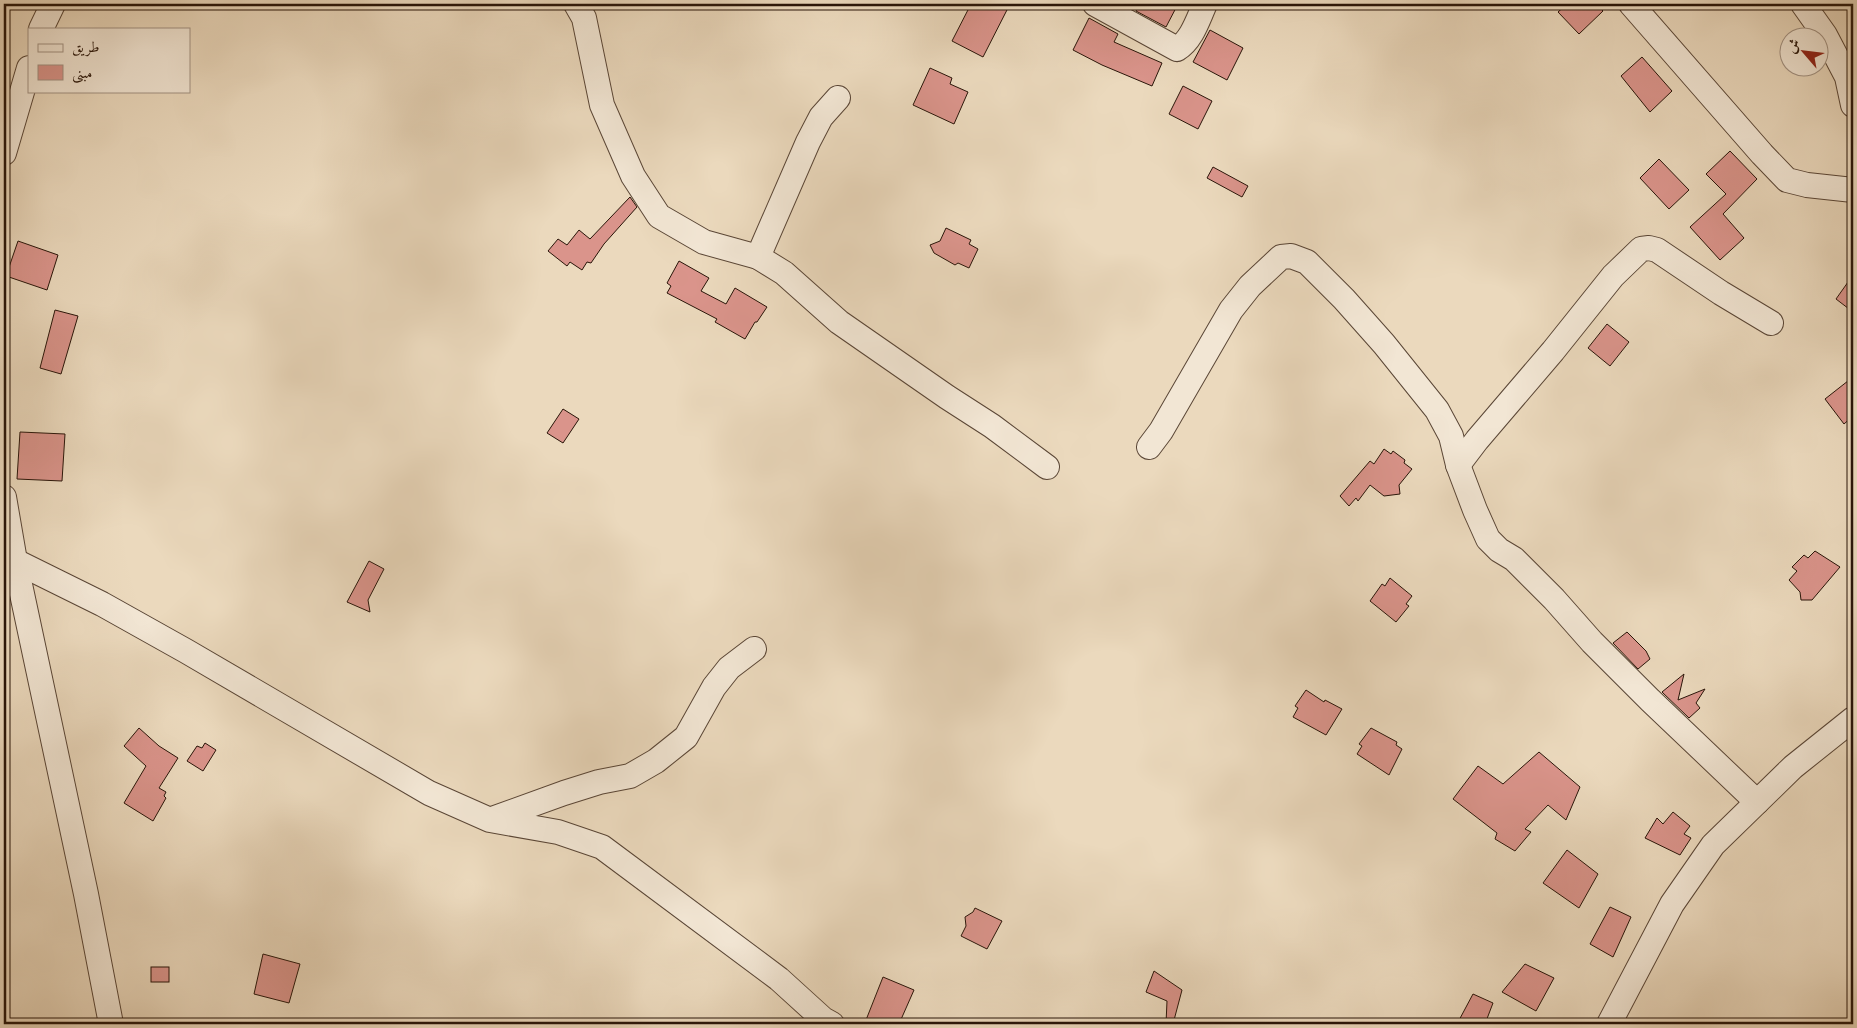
<svg xmlns="http://www.w3.org/2000/svg" width="1857" height="1028" font-family="'Libre Caslon Text',Amiri,serif">
<style>
.building{fill:#da948b;stroke:#291509}
.lines{fill:none;stroke-linecap:round;stroke-linejoin:round}
.minor-casing{stroke:#5a4636;stroke-width:26}
.minor{stroke:#f2e6d4;stroke-width:24}
</style>
<rect width="100%" height="100%" fill="#ebd9bd"/>
<filter id="stains"><feTurbulence type="fractalNoise" baseFrequency=".004" numOctaves="4"/><feColorMatrix values="0 0 0 0 .2 0 0 0 0 .09 0 0 0 0 .02 0 0 0 .5 -.17"/></filter>
<radialGradient id="worn" r=".72"><stop offset=".6" stop-color="#630" stop-opacity="0"/><stop offset="1" stop-color="#630" stop-opacity=".3"/></radialGradient>
<g class="building">
<polygon points="971,4 1010,4 983,57 952,41"/>
<polygon points="1139,4 1178,4 1166,27 1136,11"/>
<polygon points="1567,4 1596,4 1603,11 1579,34 1558,12"/>
<polygon points="1089,18 1118,34 1114,42 1162,63 1152,86 1102,65 1073,50"/>
<polygon points="1210,30 1243,48 1227,80 1193,62"/>
<polygon points="1642,57 1672,91 1650,112 1621,76"/>
<polygon points="930,68 952,78 950,84 968,92 954,124 913,105"/>
<polygon points="1183,86 1212,101 1198,129 1169,114"/>
<polygon points="1730,151 1757,179 1723,214 1744,238 1720,260 1690,227 1726,194 1706,174"/>
<polygon points="1659,159 1689,190 1669,209 1640,178"/>
<polygon points="1213,167 1248,186 1242,197 1207,178"/>
<polygon points="630,197 637,207 604,244 591,263 587,262 582,270 570,262 567,266 548,251 558,239 567,245 579,230 590,239"/>
<polygon points="946,228 971,240 969,244 978,249 969,268 958,263 955,265 934,253 930,245 940,241"/>
<polygon points="18,241 58,255 47,290 6,276"/>
<polygon points="679,261 709,278 701,291 726,304 735,288 767,307 757,322 755,322 745,339 715,322 717,319 667,293 671,286 667,283"/>
<polygon points="1853,275 1853,312 1836,299"/>
<polygon points="55,310 78,316 61,374 40,368"/>
<polygon points="1607,324 1629,342 1610,366 1588,348"/>
<polygon points="1853,377 1853,416 1844,424 1825,399"/>
<polygon points="563,409 579,419 563,443 547,433"/>
<polygon points="20,432 65,434 62,481 17,479"/>
<polygon points="1384,449 1391,454 1393,451 1405,460 1404,463 1412,469 1399,485 1400,494 1384,496 1370,485 1358,501 1356,498 1349,506 1340,496 1370,461 1374,464"/>
<polygon points="1815,551 1840,567 1812,600 1801,600 1800,592 1789,580 1797,571 1792,567 1804,555 1808,558"/>
<polygon points="369,561 384,569 368,600 370,612 347,602"/>
<polygon points="1390,578 1412,596 1406,604 1409,606 1396,622 1370,601 1382,584 1385,586"/>
<polygon points="1627,632 1646,651 1650,659 1638,669 1613,643"/>
<polygon points="1684,674 1678,700 1705,689 1696,703 1700,708 1689,718 1662,692"/>
<polygon points="1306,690 1324,702 1325,700 1342,709 1326,735 1293,717 1298,708 1295,706"/>
<polygon points="139,728 159,746 178,758 159,788 166,792 164,796 166,798 153,821 124,803 146,766 124,746"/>
<polygon points="1371,728 1397,742 1396,745 1402,749 1389,775 1357,754 1362,746 1359,744"/>
<polygon points="205,743 216,750 203,771 187,761 197,746 202,748"/>
<polygon points="1539,752 1580,787 1566,820 1548,805 1525,829 1531,832 1515,851 1495,839 1497,833 1453,799 1478,766 1503,784"/>
<polygon points="1673,812 1690,826 1684,834 1691,838 1680,855 1645,838 1657,818 1663,824"/>
<polygon points="1567,850 1598,874 1579,908 1543,883"/>
<polygon points="1610,907 1631,917 1613,957 1590,944"/>
<polygon points="975,908 1002,921 987,949 961,936 966,926 965,917 973,912"/>
<polygon points="263,954 300,964 289,1003 254,994"/>
<polygon points="1525,964 1554,978 1536,1011 1502,992"/>
<rect x="151" y="967" width="18" height="15"/>
<polygon points="1154,971 1182,990 1173,1024 1166,1024 1167,1001 1146,992"/>
<polygon points="883,977 914,990 899,1024 874,1024 866,1020"/>
<polygon points="1473,994 1493,1003 1485,1024 1457,1024"/>
</g>
<g class="lines">
<defs>
<g id="minor">
<polyline points="576,4 584,18 602,105 633,176 659,216 704,242 758,257 808,142 821,117 838,98"/>
<path d="M1095 4 1177 49C1192 40 1198 19 1205 4"/>
<polyline points="1631,4 1762,154 1787,180 1807,185 1853,190"/>
<polyline points="1803,4 1825,35 1847,77 1853,105"/>
<polyline points="41,29 53,4"/>
<polyline points="4,153 29,68"/>
<polyline points="758,257 784,273 839,322 947,397 992,426 1047,467"/>
<polyline points="1149,447 1161,431 1231,310 1250,286 1281,257 1291,256 1307,262 1344,299 1384,344 1437,410 1451,436 1458,465 1475,510 1488,539 1499,550 1514,559 1554,599 1592,642 1650,700 1757,802"/>
<polyline points="1458,465 1477,440 1553,351 1613,276 1641,249 1649,248 1657,250 1721,293 1771,323"/>
<polyline points="4,497 15,561 86,894 111,1024"/>
<polyline points="15,561 102,604 186,651 429,793 490,820 558,832 602,847 779,979 823,1019 832,1024"/>
<polyline points="492,819 564,793 599,782 630,776 656,761 686,737 714,687 729,668 754,649"/>
<polyline points="1609,1024 1672,904 1713,845 1793,767 1853,719"/>
</g>
</defs>
<use href="#minor" class="minor-casing"/>
<use href="#minor" class="minor"/>
</g>
<rect width="1857" height="1028" fill="none" stroke="#ebd9bd" stroke-width="20"/>
<rect x="5" y="5" width="1847" height="1018" fill="none" stroke="#291509" stroke-width="2.5"/>
<rect x="10" y="10" width="1837" height="1008" fill="none" stroke="#291509"/>
<rect x="28" y="28" width="162" height="65" fill="#f2e6d4" stroke="#a29283"/>
<rect x="38" y="44" width="25" height="8" fill="#f2e6d4" stroke="#a29283"/>
<text x="72" y="52" font-size="15" fill="#291509">طريق</text>
<rect x="38" y="65" width="25" height="15" fill="#da948b" stroke="#a29283"/>
<text x="72" y="78" font-size="15" fill="#291509">مبنى</text>
<g transform="translate(1804 52) rotate(298)"><circle r="24" fill="#f2e6d4" stroke="#a29283"/>
<path d="M0-4L9 19L0 12L-9 19Z" fill="#8f2418"/>
<text y="-8" font-size="14" font-weight="bold" text-anchor="middle" fill="#291509">ش</text>
</g>
<rect width="100%" height="100%" filter="url(#stains)"/>
<rect width="100%" height="100%" fill="url(#worn)"/>
</svg>
